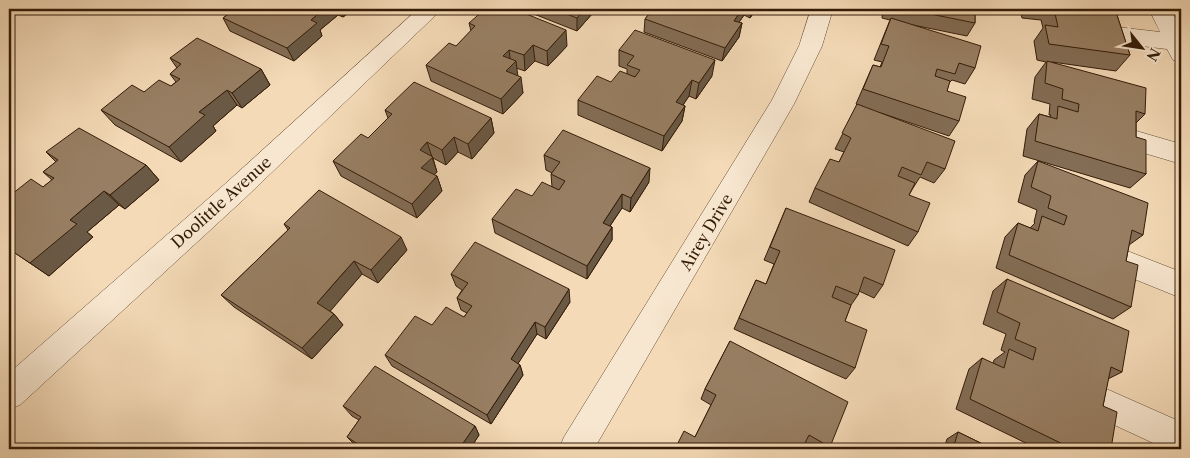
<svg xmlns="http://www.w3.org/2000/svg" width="1190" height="458" font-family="'Libre Caslon Text',serif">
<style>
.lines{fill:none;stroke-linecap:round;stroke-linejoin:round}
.minor-casing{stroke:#644c34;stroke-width:1}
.minor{fill:#f8e7d0;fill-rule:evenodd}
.wall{fill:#836d55;stroke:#341c08}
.shaded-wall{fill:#6a5945;stroke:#341c08}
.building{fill:#987f63;stroke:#341c08}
.labels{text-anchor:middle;stroke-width:4;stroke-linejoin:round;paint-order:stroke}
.street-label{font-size:16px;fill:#341c08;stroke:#f8e7d0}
</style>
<rect width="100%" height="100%" fill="#f4dab7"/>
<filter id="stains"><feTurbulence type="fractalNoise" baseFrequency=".004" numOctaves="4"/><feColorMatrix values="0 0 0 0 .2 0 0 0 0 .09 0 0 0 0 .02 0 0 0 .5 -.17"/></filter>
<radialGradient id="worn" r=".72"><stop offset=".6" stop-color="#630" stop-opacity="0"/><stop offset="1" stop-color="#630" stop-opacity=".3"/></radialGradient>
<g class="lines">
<defs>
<g id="minor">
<polygon points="418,9 442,9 243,200 20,405 9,409 9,373 225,184"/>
<polygon points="811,9 833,9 822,46 794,104 594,449 559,449 564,437 772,100 799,46"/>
<polygon points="1149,9 1171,9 1181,31 1181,62 1173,60 1167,49 1108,42 1100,39 1097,34 1100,29 1108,26 1160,32"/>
<polygon points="1126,128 1181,144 1181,164 1117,145 1113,138 1117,131"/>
<polygon points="1117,247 1181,272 1181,298 1107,268 1103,259 1107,250"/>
<polygon points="1093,383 1181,422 1181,449 1166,449 1082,410 1077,399 1082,388"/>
</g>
</defs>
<use href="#minor" class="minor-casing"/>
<use href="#minor" class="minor"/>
</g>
<g class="wall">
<polygon points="235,9 354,9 343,17 338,15 320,30 322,36 294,61 230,31 223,18"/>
<polygon points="521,9 592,9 592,14 577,31"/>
<polygon points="653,9 756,9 750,18 744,15 739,22 742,23 739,37 722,61 644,32 645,19"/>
<polygon points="883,9 975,9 975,23 967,36 913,25 975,68 965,84 952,80 949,83 947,91 959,121 949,136 881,113 945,169 934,183 920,177 913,188 909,195 918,232 908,246 809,202 815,188 839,162 844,152 835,149 857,105 856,104 873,65 880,67 882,62 874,60 890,20 882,18"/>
<polygon points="1020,9 1115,9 1130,55 1116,71 1052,62 1145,114 1136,123 1136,137 1146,174 1130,188 1023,156 1027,129 1039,114 1050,117 1051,115 1049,115 1050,104 1032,99 1035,77 1046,62 1037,60 1034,41 1043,28 1041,20 1022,18"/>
<polygon points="469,23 567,46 548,66 535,61 525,71 516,68 517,75 523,93 503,114 431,81 426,65 456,46 471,31"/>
<polygon points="619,50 712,76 696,99 689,96 683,105 685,106 682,121 662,151 578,115 578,100 627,74 627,69 619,66"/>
<polygon points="170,58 261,69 270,85 242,108 237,105 213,126 216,131 181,162 115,125 101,110 144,92 171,86 176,82 170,74 177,68"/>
<polygon points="385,110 491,118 494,133 472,159 458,152 446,165 433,158 437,172 434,175 437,176 442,191 417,218 341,176 333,161 368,138 388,118"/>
<polygon points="46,152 146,165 159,180 125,209 119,205 87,232 93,237 49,276 9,249 9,192 12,194 43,187 52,180 43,172 56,162"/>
<polygon points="544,155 649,182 630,212 622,208 610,226 612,227 612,240 587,279 495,233 492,219 552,187 551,174 552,173 546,170"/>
<polygon points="1038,161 1143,235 1129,245 1126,261 1131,307 1113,319 996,268 1005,237 1018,223 1030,228 1035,223 1034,222 1037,210 1018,202 1025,175"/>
<polygon points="786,208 883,285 874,298 859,291 858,295 851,305 845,321 855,368 846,379 734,329 756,280 766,284 774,264 764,260"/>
<polygon points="284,224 407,250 378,283 362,274 346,292 330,311 334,314 343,325 312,359 234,307 221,295 288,230"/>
<polygon points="451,274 570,302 546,339 537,334 518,363 520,365 523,375 491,424 392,366 385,355 432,325 464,317 467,313 461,310 457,298 462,290 456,286"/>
<polygon points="1007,279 1122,372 1108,379 1103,406 1111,449 1038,449 956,409 969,369 982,358 993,364 994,360 1005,352 1001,350 1006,334 983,324 993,291"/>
<polygon points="730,341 830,447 827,449 811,449 804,446 802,449 675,449 695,437 711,405 701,399 705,389"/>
<polygon points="343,406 475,426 479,435 470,449 362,449 356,446 347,437 359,420 352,416"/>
<polygon points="958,432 993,449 944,449 947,439"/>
</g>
<g class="shaded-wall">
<polygon points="324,9 336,9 338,15 320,30 322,36 294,61 287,48 311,20"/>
<polygon points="340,9 354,9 343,17"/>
<polygon points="585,9 592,9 592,14 577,31 577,18"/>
<polygon points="742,9 745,9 744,15 731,34 734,21"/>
<polygon points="752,9 756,9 750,18"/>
<polygon points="742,23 739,37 722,61 725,48"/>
<polygon points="566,30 567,46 548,66 547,51"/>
<polygon points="533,45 535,61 525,71 524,55"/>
<polygon points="509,50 511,65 516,61 518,77 509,86 503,56"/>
<polygon points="715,60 712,76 696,99 699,83"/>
<polygon points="261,69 270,85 242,108 232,93"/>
<polygon points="521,77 523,93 503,114 501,99"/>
<polygon points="692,80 689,96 674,118 676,102"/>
<polygon points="227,90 237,105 213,126 216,131 181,162 169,147 199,112"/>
<polygon points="685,106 682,121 662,151 664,136"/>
<polygon points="491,118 494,133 472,159 468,144"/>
<polygon points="454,137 458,152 446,165 442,150"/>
<polygon points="427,142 437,172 427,183 421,168 420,150"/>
<polygon points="146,165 159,180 125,209 110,195"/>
<polygon points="650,168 649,182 630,212 631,198"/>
<polygon points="437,176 442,191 417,218 412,204"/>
<polygon points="104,191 119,205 87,232 93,237 49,276 30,263 70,220"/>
<polygon points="622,194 622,208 603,236 603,223"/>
<polygon points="612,227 612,240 587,279 587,266"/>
<polygon points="401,237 407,250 378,283 371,270"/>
<polygon points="354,261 362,274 327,315 317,303"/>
<polygon points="569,289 570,302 546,339 545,327"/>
<polygon points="334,314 343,325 312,359 302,348"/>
<polygon points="535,322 537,334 514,370 511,359"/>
<polygon points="520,365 523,375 491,424 487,415"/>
<polygon points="475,426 479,435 470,449 459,449"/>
</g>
<g class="building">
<polygon points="235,9 324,9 311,20 317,23 287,48 223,18"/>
<polygon points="485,9 514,9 566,30 547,51 533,45 524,55 509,50 503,56 516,61 506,71 521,77 501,99 426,65 449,43 456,46 475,26 469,23"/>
<polygon points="553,9 585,9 577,18"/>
<polygon points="653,9 742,9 734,21 742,23 725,48 645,19"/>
<polygon points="906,9 975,9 975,23"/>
<polygon points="1054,9 1115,9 1130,55 1049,44 1045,25 1058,27"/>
<polygon points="891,18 981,46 975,68 959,63 955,74 937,69 935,76 950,81 947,91 966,97 959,121 863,89 873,65 881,67 889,46 881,44"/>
<polygon points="635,30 715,60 699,83 692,80 676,102 685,106 664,136 578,100 597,76 611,82 620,71 635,77 640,70 627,65 634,56 619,50"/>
<polygon points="197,38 261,69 232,93 227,90 199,112 205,115 169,147 101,110 132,85 144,92 159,80 171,86 180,79 170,74 181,64 170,58"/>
<polygon points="1047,61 1146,88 1145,114 1136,111 1136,137 1146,140 1146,174 1035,141 1039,114 1057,119 1058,106 1078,112 1079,104 1062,99 1063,89 1045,83"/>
<polygon points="414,82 491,118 468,144 454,137 442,150 427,142 420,150 433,157 421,168 437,176 412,204 333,161 361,134 368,138 392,114 385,110"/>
<polygon points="857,104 955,141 945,169 927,162 921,175 902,167 898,176 915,183 909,195 930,203 918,232 815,188 830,159 839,162 851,138 842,133"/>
<polygon points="79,128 146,165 110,195 104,191 70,220 77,224 30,263 9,249 9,192 12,194 31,179 43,187 54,178 43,172 58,160 46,152"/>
<polygon points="563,130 650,168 631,198 622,194 603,223 612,227 587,266 492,219 516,189 532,196 542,182 559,190 565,181 551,174 560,162 544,155"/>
<polygon points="1038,161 1148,203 1143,235 1132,230 1126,261 1138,265 1131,307 1009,255 1018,223 1038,231 1042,216 1064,225 1067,216 1048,208 1051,196 1031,187"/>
<polygon points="319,190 401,237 371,270 354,261 337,280 317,303 334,314 302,348 221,295 290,228 284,224"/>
<polygon points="786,208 895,250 883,285 864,277 858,295 836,286 832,297 851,305 845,321 867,330 855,368 739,318 756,280 766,284 780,251 770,247"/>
<polygon points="475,242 569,289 545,327 535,322 511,359 520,365 487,415 385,355 415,316 432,325 446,307 464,317 472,306 457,298 468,283 451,274"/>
<polygon points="1007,279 1129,331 1122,372 1111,367 1103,406 1117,412 1111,449 1073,449 970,399 982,358 1004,368 1009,349 1033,360 1036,348 1015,339 1020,323 997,312"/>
<polygon points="730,341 848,402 830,447 809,435 802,449 784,449 776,445 773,449 675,449 684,431 695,437 716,395 705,389"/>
<polygon points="375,366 475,426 459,449 363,449 364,448 347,437 361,417 343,406"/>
<polygon points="958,432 993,449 953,449"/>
</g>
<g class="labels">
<g class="street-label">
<text transform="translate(221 202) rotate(-42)" y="6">Doolittle Avenue</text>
<text transform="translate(706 232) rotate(-59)" y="6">Airey Drive</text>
</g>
</g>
<rect width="1190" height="458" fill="none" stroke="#f4dab7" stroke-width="30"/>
<rect x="10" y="10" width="1170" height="438" fill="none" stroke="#341c08" stroke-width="2.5"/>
<rect x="15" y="15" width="1160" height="428" fill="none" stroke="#341c08"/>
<g transform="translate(1142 48) rotate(120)" stroke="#f8e7d0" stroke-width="4" paint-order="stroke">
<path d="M0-4L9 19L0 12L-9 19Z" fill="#341c08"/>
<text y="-8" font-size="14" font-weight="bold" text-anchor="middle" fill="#341c08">N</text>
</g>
<rect width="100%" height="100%" filter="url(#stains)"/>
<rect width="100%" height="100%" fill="url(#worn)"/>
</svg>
